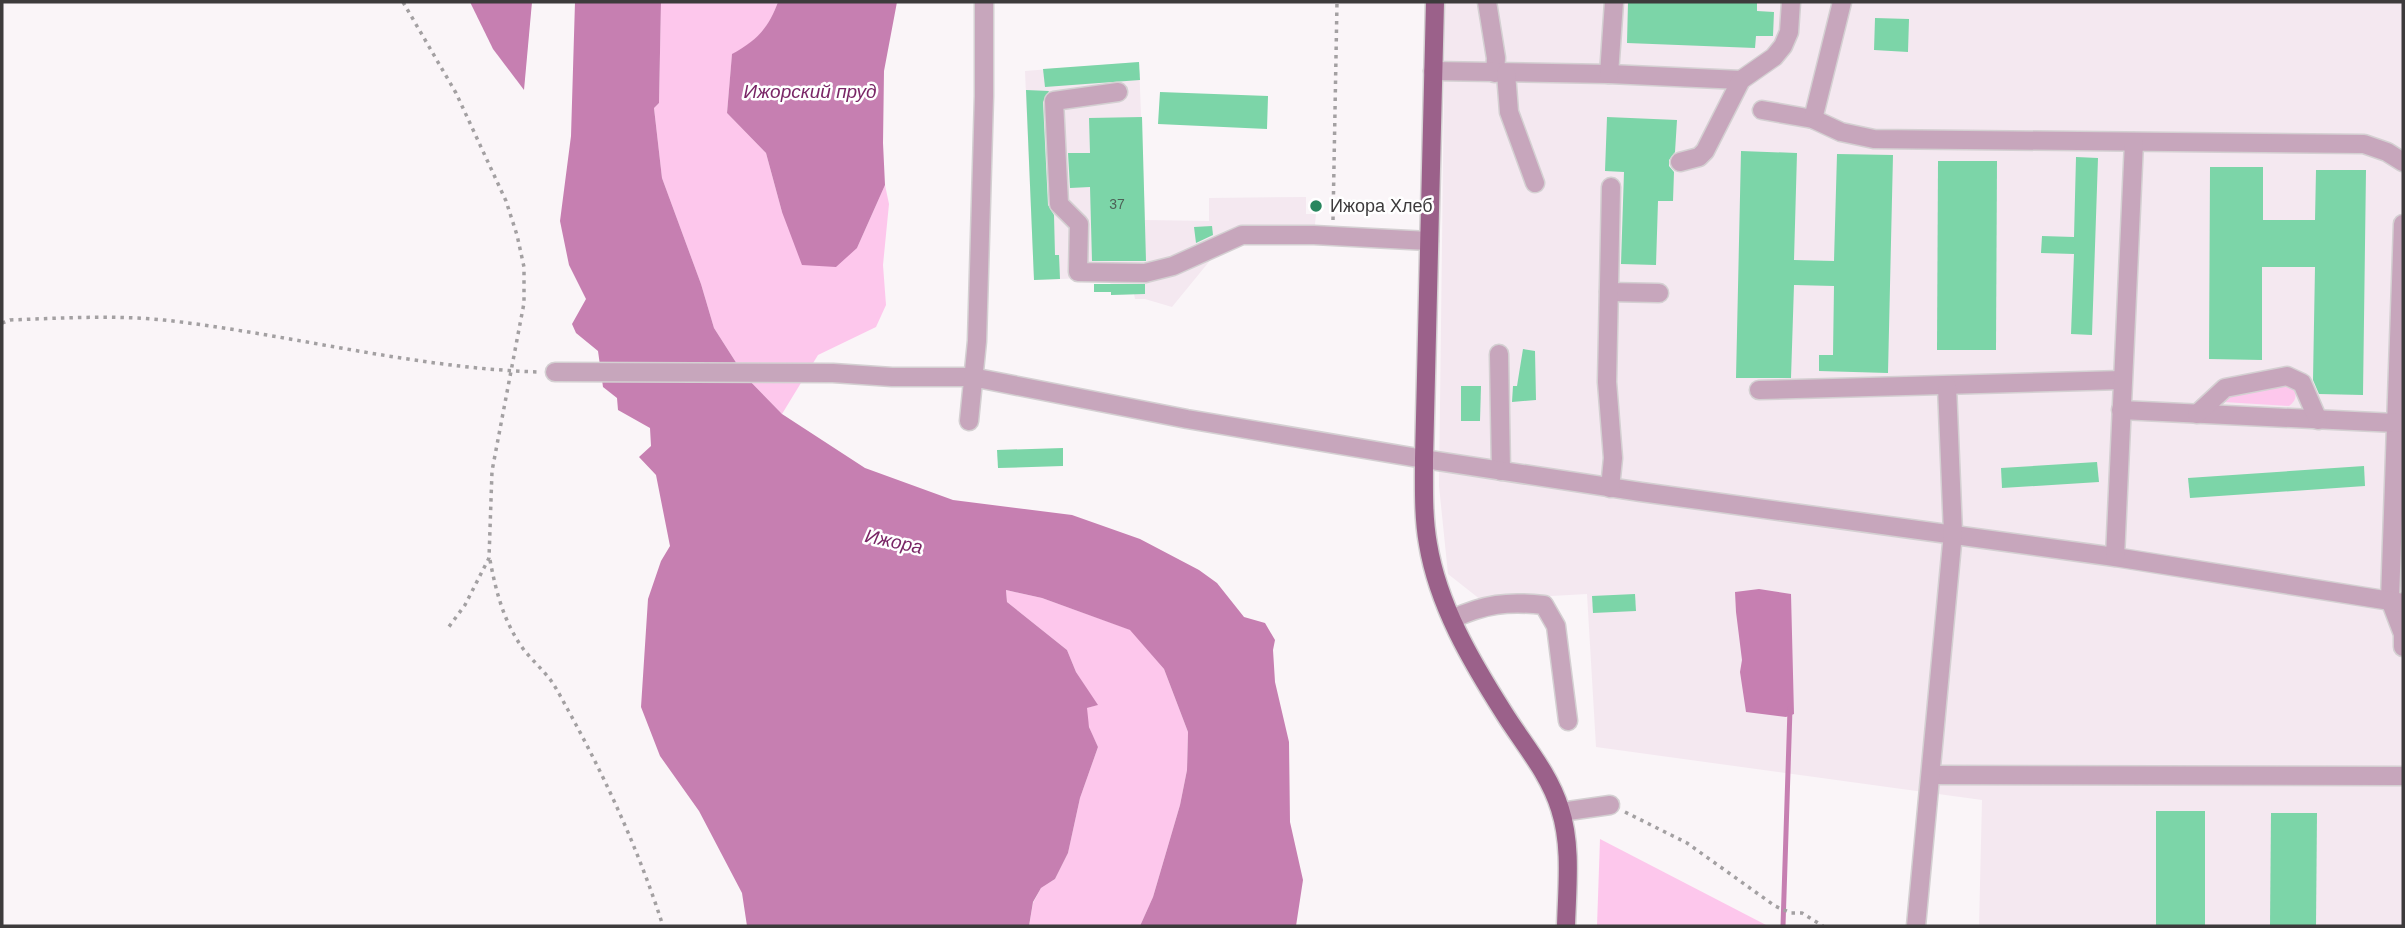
<svg xmlns="http://www.w3.org/2000/svg" width="2405" height="928" font-family="Helvetica,sans-serif">
<style>
.built{fill:#f4e8f0}
.green{fill:#fdc7ec}
.water{fill:#c67fb1}
.lines{fill:none;stroke-linecap:round;stroke-linejoin:round}
.stream{stroke:#c67fb1;stroke-width:5}
.building{fill:#7cd5a8}
.minor-casing{stroke:#d4d0d2;stroke-width:21}
.major-casing{stroke:#d4d0d2;stroke-width:21}
.path{stroke:#a3a0a2;stroke-width:3.5;stroke-dasharray:3.5 5;stroke-linecap:butt}
.minor{stroke:#c7a6bc;stroke-width:18}
.major{stroke:#9b618a;stroke-width:18}
.poi-dot{fill:#28865e;stroke:#fff;stroke-width:2.5}
.labels{text-anchor:middle;stroke-width:5;stroke-linejoin:round;paint-order:stroke}
.number-label{font-size:14px;fill:#4d6257}
.poi-label{font-size:18px;fill:#3d3b3c;stroke:#fff;text-anchor:start}
.water-label{font-size:19px;font-style:italic;fill:#7a2666;stroke:#fff}
</style>
<rect width="100%" height="100%" fill="#faf5f8"/>
<g class="built">
<polygon points="1445,2 2403,2 2403,926 1979,926 1982,800 1596,747 1587,594 1481,600 1448,574 1439,486"/>
<polygon points="1139,62 1145,220 1209,221 1209,198 1306,197 1306,214 1316,214 1314,235 1242,242 1217,252 1172,307 1145,299 1135,299 1134,294 1111,295 1110,277 1034,280 1025,71"/>
</g>
<g class="green">
<path d="M661 2H778C769 28 756 41 732 55L727 113 766 153 782 212 857 248 885 185 889 204 883 265 886 305 876 327 818 355 782 414 744 375 714 328 701 284 662 178 654 108 659 103Z"/>
<path d="M2285 383C2296 389 2300 398 2289 406L2224 402 2225 394Z"/>
<path d="M1006 590 1042 598 1131 630 1164 669 1188 732 1187 770 1180 805 1153 897 1140 926H1029L1033 903 1041 888 1055 879 1068 853 1080 798 1098 747C1092 734 1085 722 1087 708L1097 705 1076 672 1067 650 1007 602Z"/>
<polygon points="1600,839 1768,926 1597,926"/>
</g>
<g class="water">
<polygon points="470,2 532,2 524,90 493,49"/>
<polygon points="575,2 661,2 659,103 654,108 662,178 701,284 714,328 744,375 782,414 865,468 953,500 1072,515 1140,539 1199,570 1217,583 1244,617 1265,623 1275,640 1273,650 1275,682 1289,742 1290,822 1303,880 1296,926 1140,926 1153,897 1180,805 1187,770 1188,732 1164,669 1130,630 1042,598 1006,590 1007,602 1067,650 1076,672 1098,705 1087,708 1089,727 1098,747 1080,798 1068,853 1055,879 1041,888 1033,902 1029,926 747,926 742,893 699,811 660,756 641,707 648,599 661,561 670,546 656,475 639,457 651,446 650,428 618,410 617,398 603,387 598,351 576,333 572,324 586,299 569,265 560,221 571,136"/>
<path d="M778 2H897L884 71 883 143 885 185 857 248 836 267 802 265 782 212 766 153 727 113 732 54C756 41 768 29 778 2Z"/>
<polygon points="1759,589 1791,594 1794,714 1786,717 1746,712 1740,672 1742,660 1736,612 1735,592"/>
</g>
<g class="lines">
<polyline class="stream" points="1783,926 1790,709"/>
</g>
<g class="building">
<polygon points="1628,2 1757,2 1757,11 1774,12 1773,36 1756,36 1755,48 1627,43"/>
<polygon points="1875,18 1909,19 1908,52 1874,50"/>
<polygon points="1139,62 1140,80 1045,87 1043,69"/>
<polygon points="1026,90 1049,91 1043,102 1048,205 1054,215 1055,255 1059,255 1060,279 1034,280"/>
<polygon points="1160,92 1268,96 1267,129 1158,124"/>
<polygon points="1142,117 1146,261 1092,261 1090,187 1070,188 1068,153 1090,153 1089,118"/>
<polygon points="1607,117 1677,120 1675,152 1669,160 1669,166 1674,172 1673,201 1658,201 1656,265 1621,264 1624,172 1605,171"/>
<polygon points="1741,151 1797,153 1794,260 1834,261 1837,154 1893,155 1888,373 1819,371 1819,355 1833,355 1834,286 1794,285 1791,378 1736,378"/>
<polygon points="2076,157 2098,158 2092,335 2071,334 2074,254 2041,253 2042,236 2074,237"/>
<polygon points="1938,161 1997,161 1996,350 1937,350"/>
<polygon points="2210,167 2263,167 2263,220 2315,220 2316,170 2366,170 2363,395 2319,394 2313,380 2315,267 2262,267 2262,360 2209,359"/>
<polygon points="1212,226 1213,235 1196,243 1194,227"/>
<polygon points="1094,284 1145,284 1145,294 1111,295 1111,292 1094,292"/>
<polygon points="1523,349 1535,351 1536,400 1512,402 1513,386 1517,386"/>
<polygon points="1461,386 1481,386 1480,421 1461,421"/>
<polygon points="1063,448 1063,466 998,468 997,450"/>
<polygon points="2097,462 2099,482 2002,488 2001,468"/>
<polygon points="2364,466 2365,486 2190,498 2188,478"/>
<polygon points="1635,594 1636,611 1593,613 1592,596"/>
<rect x="2156" y="811" width="49" height="115"/>
<polygon points="2271,813 2317,813 2316,926 2270,926"/>
</g>
<g class="lines">
<defs>
<g id="minor">
<polyline points="1487,2 1496,58 1495,73"/>
<polyline points="1433,71 1609,74 1741,80"/>
<polyline points="1506,73 1509,112 1535,183"/>
<polyline points="1609,74 1614,2"/>
<polyline points="1118,92 1054,101 1059,204 1079,224 1078,272 1145,273 1173,266 1242,235 1314,235 1429,241"/>
<polyline points="1762,110 1813,119 1841,132 1874,139 2364,144 2387,152 2403,162"/>
<polyline points="1813,119 1842,2"/>
<polyline points="1680,162 1699,157 1705,151 1741,80 1774,57 1783,46 1789,32 1791,2"/>
<polyline points="2403,224 2390,600 2403,634 2403,647"/>
<polyline points="1609,292 1659,293"/>
<polyline points="1499,354 1501,471"/>
<polyline points="555,372 833,373 892,377 972,377 1187,419 1424,459 1641,492 2115,557 2403,603"/>
<polyline points="1759,390 2122,380"/>
<polyline points="2121,410 2396,423"/>
<polyline points="2197,414 2225,388 2287,376 2302,383 2318,420"/>
<polyline points="969,421 977,341 984,96 984,2"/>
<polyline points="1610,488 1613,458 1607,382 1611,187"/>
<polyline points="2115,557 2134,142"/>
<path d="M1452 619C1485 604 1507 601 1544 605L1556 626 1568 721"/>
<polyline points="1931,775 2403,776"/>
<polyline points="1561,812 1610,805"/>
<polyline points="1916,926 1953,533 1947,386"/>
</g>
<path id="major" d="M1435 2 1424 459C1424 487 1423 516 1428 544 1438 605 1471 661 1504 713 1524 745 1549 773 1560 809 1572 846 1567 888 1566 926"/>
</defs>
<use href="#minor" class="minor-casing"/>
<use href="#major" class="major-casing"/>
<g class="path">
<polyline points="403,2 456,93 506,201 517,235 524,267 524,303 492,471 489,558 465,605 448,628"/>
<polyline points="1333,220 1337,2"/>
<path d="M2 323 10 320C61 318 113 315 164 320 289 334 413 368 538 372"/>
<path d="M490 560C496 592 504 623 524 650 533 661 544 671 552 682 558 691 563 701 568 710 606 779 639 851 663 926"/>
<polyline points="1625,812 1687,843 1775,906 1791,913 1802,913 1823,926"/>
</g>
<use href="#minor" class="minor"/>
<use href="#major" class="major"/>
</g>
<circle class="poi-dot" cx="1316" cy="206" r="7"/>
<g class="labels">
<g class="number-label">
<text x="1117" y="209">37</text>
</g>
<g class="poi-label">
<text x="1330" y="212">Ижора Хлеб</text>
</g>
<g class="water-label">
<text x="810" y="98">Ижорский пруд</text>
<text transform="translate(894 541) rotate(12)" y="7">Ижора</text>
</g>
</g>
<rect width="2405" height="928" fill="none" stroke="#3d3b3c" stroke-width="7"/>
</svg>
